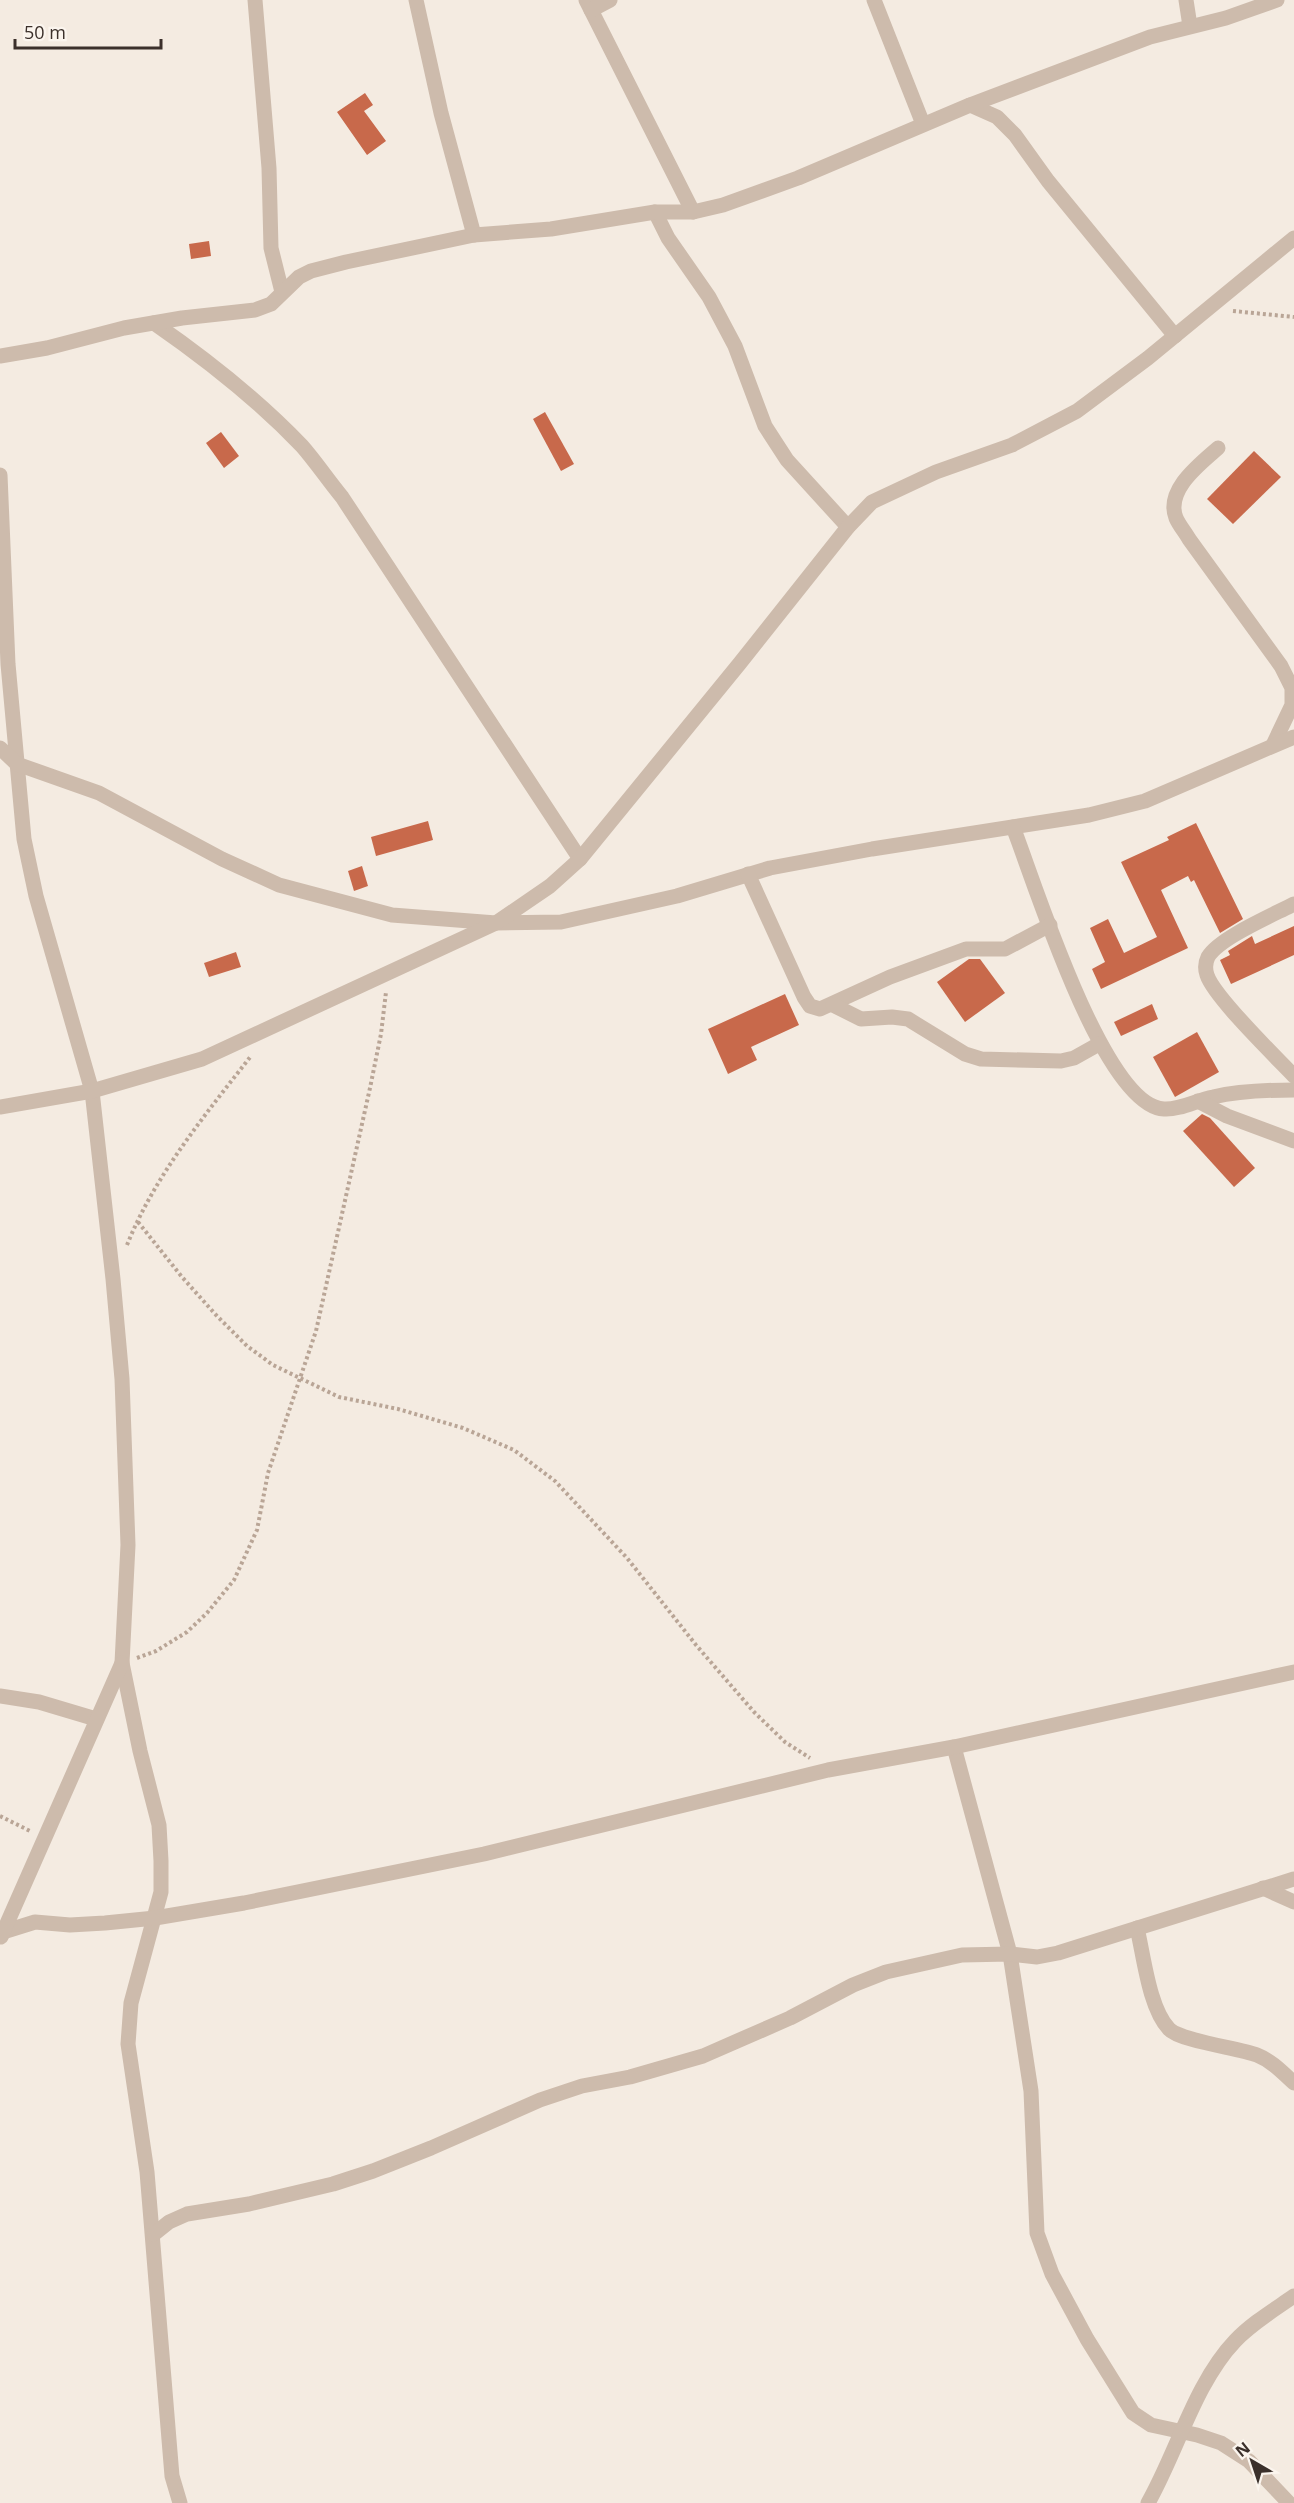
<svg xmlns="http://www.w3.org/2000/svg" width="1294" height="2503" font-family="'Open Sans',sans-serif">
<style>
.building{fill:#c8694b}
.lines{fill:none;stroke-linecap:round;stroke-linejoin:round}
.path{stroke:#b9a596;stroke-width:4;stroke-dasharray:3 3;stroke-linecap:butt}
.minor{stroke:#cdbbac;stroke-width:15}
</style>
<rect width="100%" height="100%" fill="#f4ebe1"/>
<g class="building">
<polygon points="365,93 373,105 364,111 386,141 367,155 337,112"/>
<polygon points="209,241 211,256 191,259 189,244"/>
<polygon points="545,412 574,464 561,471 533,419"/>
<polygon points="221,432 239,456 224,468 206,443"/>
<polygon points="1254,451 1281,477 1233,524 1207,499"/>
<polygon points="428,821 433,840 376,856 371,837"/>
<polygon points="1196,823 1243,919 1220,933 1194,880 1191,882 1188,876 1161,890 1188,948 1101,989 1092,969 1105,962 1090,928 1108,919 1124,953 1157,937 1121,862 1169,840 1167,837"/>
<polygon points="362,866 368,886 354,891 348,871"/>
<polygon points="1294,926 1294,955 1231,984 1220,960 1230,955 1228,951 1252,936 1255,944"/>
<polygon points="236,952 241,967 209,977 204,963"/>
<polygon points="969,959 980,959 1005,993 965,1022 937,982"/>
<polygon points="785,994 799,1025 751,1047 757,1060 728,1074 708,1029"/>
<polygon points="1152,1004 1158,1019 1121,1036 1114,1022"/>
<polygon points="1197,1032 1219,1072 1175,1097 1153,1057"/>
<polygon points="1202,1114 1210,1118 1255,1168 1234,1187 1183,1131"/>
</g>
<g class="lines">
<g class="path">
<polyline points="1233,311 1294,317"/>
<polyline points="138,1222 182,1277 216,1315 247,1346 273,1365 339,1397 398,1409 463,1428 514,1450 555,1481 627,1558 696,1645 754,1712 785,1742 810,1758"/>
<path d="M127 1245C155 1175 205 1115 251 1056"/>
<polyline points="137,1658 156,1651 187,1632 207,1613 234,1580 257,1530 268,1473 316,1331 370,1088 381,1034 386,992"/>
<polyline points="0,1816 32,1832"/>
</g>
<g class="minor">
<polyline points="255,0 269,168 271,248 282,292"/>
<polyline points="416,0 441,113 474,235"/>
<polyline points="586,0 693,212"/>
<polyline points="874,0 923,124"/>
<polyline points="1186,0 1190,26"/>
<polyline points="591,10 610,0"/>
<polyline points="970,105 997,117 1015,135 1048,181 1175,336"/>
<polyline points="655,212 668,238 709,297 735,346 765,426 787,460 848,527"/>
<path d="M154 323C206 359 258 400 302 446 316 462 328 480 342 497L580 859"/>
<polyline points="0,356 47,348 124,328 182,318 255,310 271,304 299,277 311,271 346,262 474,235 551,229 655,212 693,212 723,205 798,178 970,105 1150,37 1226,18 1277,0"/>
<path d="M1218 448C1200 464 1165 490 1176 518 1179 525 1185 532 1189 539L1281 666 1292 688V705L1273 745"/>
<polyline points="0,475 8,664 24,839 36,896 92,1091 113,1279 122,1379 128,1545 122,1663 140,1751 159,1825 161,1861 161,1892 131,2003 128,2044 147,2172 172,2476 180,2503"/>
<polyline points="0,748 17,764 99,793 222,859 279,885 392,915 496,923 561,922 677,896 770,868 872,849 1089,815 1145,801 1294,737"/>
<path d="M1013 827C1034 880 1103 1106 1164 1109 1180 1110 1197 1100 1213 1097 1239 1091 1267 1090 1294 1090"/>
<polyline points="748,874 804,997 810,1006 820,1009 890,977 966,949 1005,949 1050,925"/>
<path d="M1294 904C1273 915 1219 938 1208 957 1205 963 1205 969 1207 975 1214 997 1275 1056 1294 1076"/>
<polyline points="833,1005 861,1019 892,1017 908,1019 965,1054 981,1059 1061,1061 1074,1058 1099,1044"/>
<polyline points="1198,1101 1227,1116 1294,1141"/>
<polyline points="0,1107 92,1091 202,1059 496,923 550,886 580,859 740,663 848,527 872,502 936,472 1012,445 1077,411 1148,358 1294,238"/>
<polyline points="0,1696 39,1702 96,1719"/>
<polyline points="954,1747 1010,1954 1031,2091 1037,2233 1052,2274 1087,2339 1133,2413 1151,2425 1197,2435 1221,2443 1249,2461 1289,2503"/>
<polyline points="1263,1888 1294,1902"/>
<path d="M1137 1928C1144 1957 1149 2008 1169 2029 1180 2041 1239 2048 1257 2055 1272 2061 1283 2073 1294 2083"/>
<polyline points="3,1932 35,1922 70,1925 105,1923 155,1918 244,1903 484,1854 828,1770 954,1747 1294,1672"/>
<polyline points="1,1937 122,1663"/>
<polyline points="154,2234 169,2222 187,2214 249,2204 333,2184 373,2171 431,2148 540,2100 582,2086 630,2077 703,2056 790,2018 853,1985 886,1972 962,1955 1010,1954 1037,1957 1058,1953 1294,1879"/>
<path d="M1148 2503C1177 2452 1195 2383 1235 2341 1252 2323 1274 2310 1294 2296"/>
</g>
</g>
<g transform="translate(1252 2461) rotate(321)" stroke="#fbf5ee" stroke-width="4.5" paint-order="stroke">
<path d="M0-4.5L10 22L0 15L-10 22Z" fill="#3b302b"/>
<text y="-9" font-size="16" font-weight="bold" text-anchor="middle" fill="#3b302b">N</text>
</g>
<path d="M15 39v9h146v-9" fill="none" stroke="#3b302b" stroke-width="3"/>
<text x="24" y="39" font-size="18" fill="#3b302b" stroke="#fbf5ee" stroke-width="4.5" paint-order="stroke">50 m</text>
</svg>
